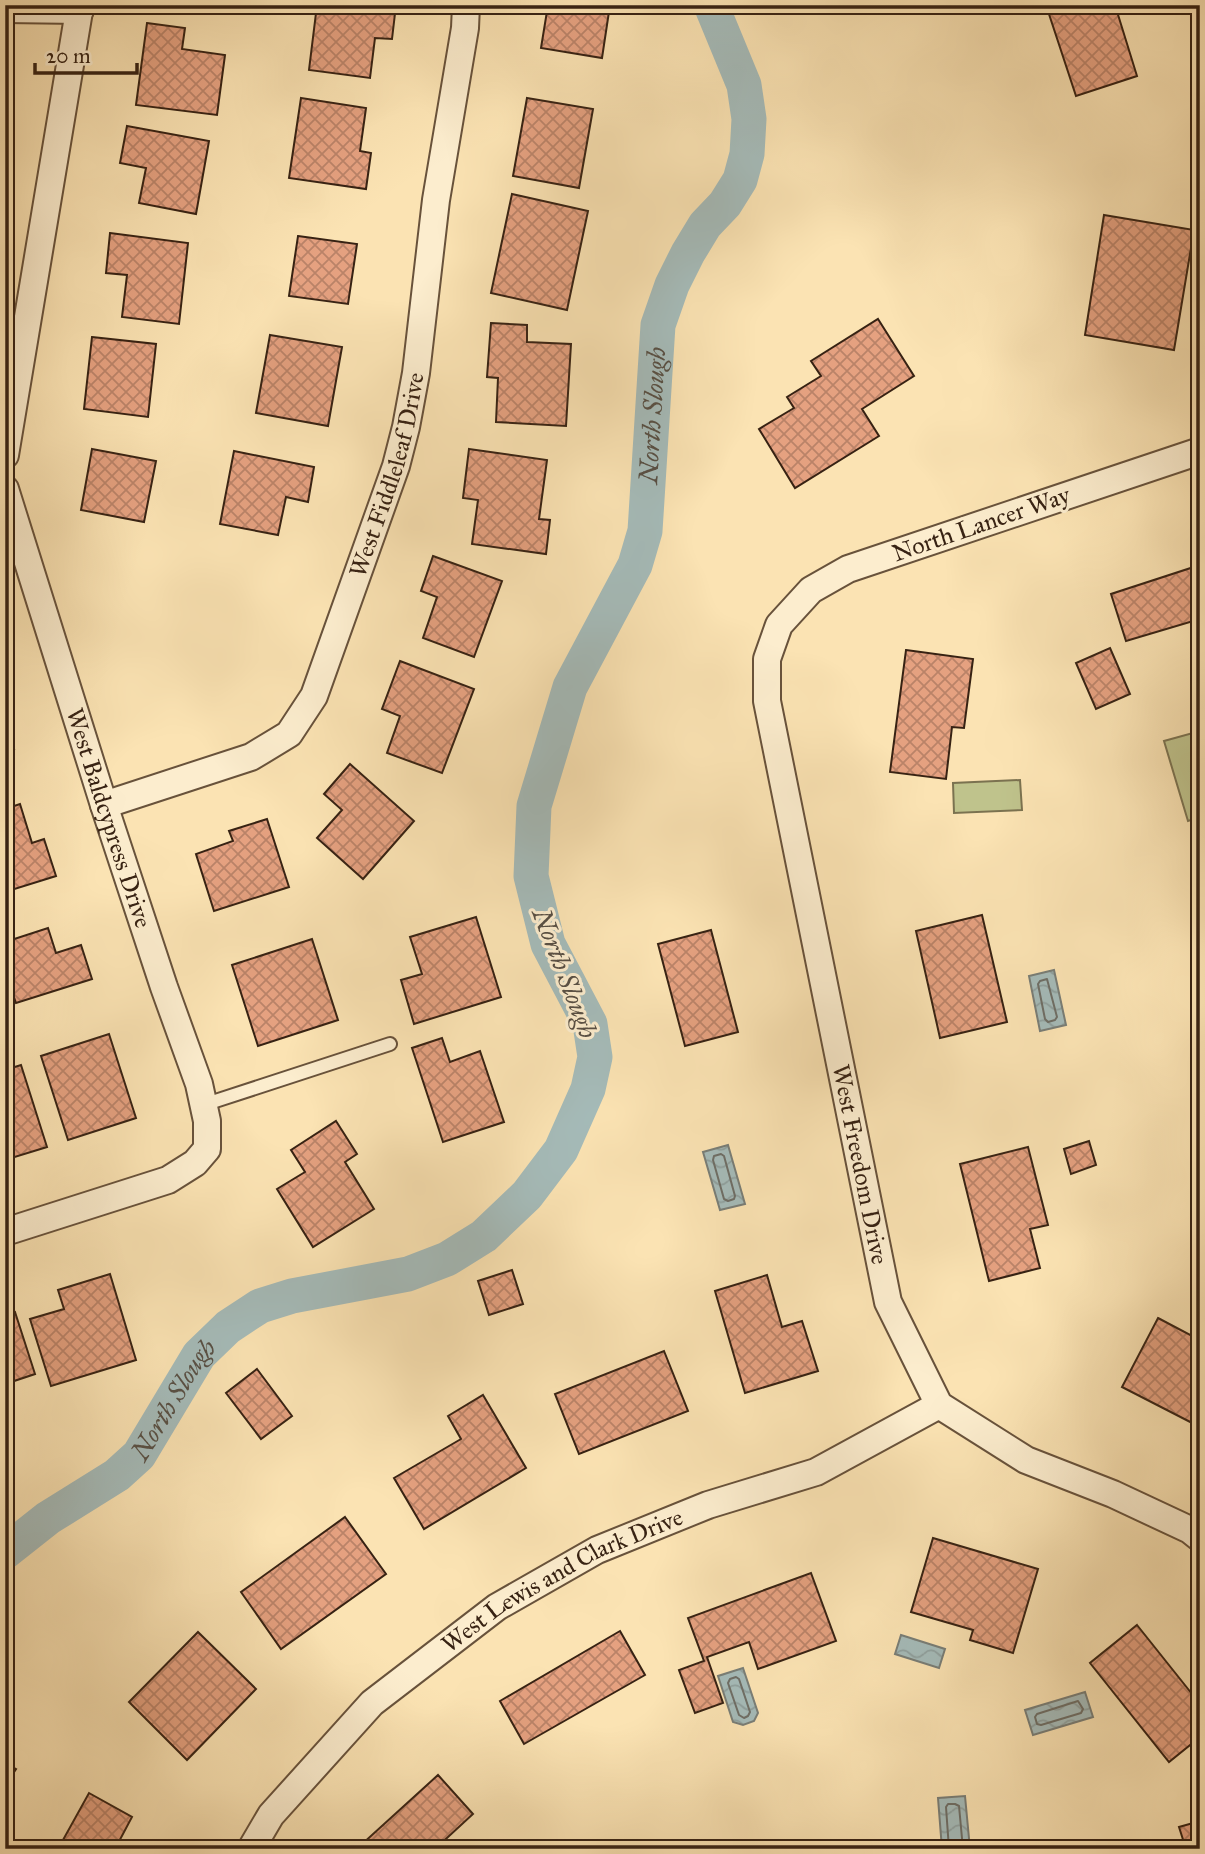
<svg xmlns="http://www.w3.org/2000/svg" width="1205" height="1854" font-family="'IM FELL Great Primer',serif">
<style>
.pitch{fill:#bfc38c;stroke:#7b7250;stroke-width:2}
.water{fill:url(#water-waves);stroke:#797e77;stroke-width:2}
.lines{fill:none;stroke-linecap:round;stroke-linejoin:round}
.shore{stroke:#6e6e66;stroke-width:2}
.canal{stroke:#a5bbb9;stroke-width:35}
.building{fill:url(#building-cross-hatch);stroke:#372213;stroke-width:2}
.service-casing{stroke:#68523b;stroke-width:16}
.minor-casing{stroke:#68523b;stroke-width:30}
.service{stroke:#fcedce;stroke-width:12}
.minor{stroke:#fcedce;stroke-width:26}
.labels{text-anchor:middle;stroke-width:6;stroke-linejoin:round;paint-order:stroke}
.street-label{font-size:24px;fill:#372213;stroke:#fcedce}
.water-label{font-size:26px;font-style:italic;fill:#585045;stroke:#fcedce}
</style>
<defs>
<pattern id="water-waves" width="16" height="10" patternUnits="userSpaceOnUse" patternTransform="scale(1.75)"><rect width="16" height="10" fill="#a5bbb9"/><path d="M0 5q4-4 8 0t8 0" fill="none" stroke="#8fa09e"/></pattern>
<pattern id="building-cross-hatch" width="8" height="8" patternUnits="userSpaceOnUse" patternTransform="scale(1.75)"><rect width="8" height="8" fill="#e5a180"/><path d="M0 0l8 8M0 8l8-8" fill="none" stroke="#ba8368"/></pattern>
</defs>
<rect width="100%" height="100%" fill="#fbe3b3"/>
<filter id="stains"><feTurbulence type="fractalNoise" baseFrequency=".00286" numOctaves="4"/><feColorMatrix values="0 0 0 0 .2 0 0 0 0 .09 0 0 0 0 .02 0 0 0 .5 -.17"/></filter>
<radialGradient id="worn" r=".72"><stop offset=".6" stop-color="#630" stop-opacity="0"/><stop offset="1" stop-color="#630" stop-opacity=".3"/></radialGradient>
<g class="pitch">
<polygon points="1200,731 1200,817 1188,821 1164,741"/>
<polygon points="1020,780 1022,810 954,813 953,783"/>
</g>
<g class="water">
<polygon points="1054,970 1066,1025 1040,1031 1029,976"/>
<polygon points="728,1145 745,1204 720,1210 703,1152"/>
<polygon points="901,1635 945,1649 939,1668 895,1654"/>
<polygon points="743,1668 758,1713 754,1721 743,1725 733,1722 718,1676"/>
<polygon points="1085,1692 1093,1717 1033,1735 1025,1710"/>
<polygon points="965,1796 970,1849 942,1849 938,1798"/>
</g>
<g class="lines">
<g class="shore">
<polygon points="1047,979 1057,1017 1055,1020 1048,1022 1045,1019 1038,984 1040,981"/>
<polygon points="721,1154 724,1156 735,1196 734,1199 728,1201 724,1199 713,1160 714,1156"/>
<polygon points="736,1677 739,1679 750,1712 748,1716 744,1718 739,1715 728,1683 730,1679"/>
<polygon points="1078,1701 1083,1709 1081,1713 1041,1725 1037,1724 1035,1717 1037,1714"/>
<polyline points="949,1849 946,1807 948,1804 955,1804 959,1806 963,1849"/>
</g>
<path class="canal" id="s1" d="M5 1552 48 1518 117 1475 139 1455 199 1355 228 1327 260 1306 292 1296 408 1274 447 1259 484 1236 527 1195 561 1150 588 1089 595 1057 590 1024 548 944 531 876 534 806 570 687 635 565 645 531 658 325 672 285 688 253 705 225 725 204 740 180 747 154 749 119 744 85 711 5"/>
</g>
<g class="building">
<polygon points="317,5 396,5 392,39 375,38 370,78 309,70"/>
<polygon points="548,5 610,5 602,58 541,48"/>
<polygon points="1046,5 1115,5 1137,76 1076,96"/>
<polygon points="147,23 185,28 182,49 225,55 217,115 136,105"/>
<polygon points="301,98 366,108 360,151 371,153 366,189 289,178"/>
<polygon points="527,98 593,109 579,188 513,176"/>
<polygon points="127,126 209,141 196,214 139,203 146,168 120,163"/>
<polygon points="512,194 588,211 567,310 491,293"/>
<polygon points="1104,215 1194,230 1174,350 1085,335"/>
<polygon points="110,233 188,243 179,324 122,317 127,275 106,273"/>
<polygon points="298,236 357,244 348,304 289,296"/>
<polygon points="878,319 914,376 862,409 879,436 795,488 759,429 794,408 787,397 821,376 811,361"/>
<polygon points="491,323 527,325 527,342 571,344 566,426 496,422 498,378 487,377"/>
<polygon points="270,335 342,347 328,426 256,413"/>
<polygon points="92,337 156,344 148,417 84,409"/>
<polygon points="92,449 156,461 144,522 81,510"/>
<polygon points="469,449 547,460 539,519 550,520 546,554 472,544 478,500 463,498"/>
<polygon points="234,451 314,467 308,502 286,497 278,535 220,524"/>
<polygon points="433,556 502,581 474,657 423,638 437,597 421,591"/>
<polygon points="1200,565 1200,619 1126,641 1111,594"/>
<polygon points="1110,648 1130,694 1096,709 1076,663"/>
<polygon points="906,650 973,659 964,728 952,727 946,779 890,772"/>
<polygon points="400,661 474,689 442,773 387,753 400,716 382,709"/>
<polygon points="5,723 14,749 5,751"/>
<polygon points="350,764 414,821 363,879 317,838 342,810 324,794"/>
<polygon points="20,804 32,843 44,839 56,876 5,892 5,809"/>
<polygon points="267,819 289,887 214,911 196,854 233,841 229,831"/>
<polygon points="982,915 1007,1022 940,1038 916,931"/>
<polygon points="476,917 501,997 414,1024 401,980 422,974 410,937"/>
<polygon points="48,928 56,953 81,945 92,979 16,1003 5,972 5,942"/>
<polygon points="711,930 738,1032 685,1046 658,944"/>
<polygon points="312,939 338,1020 258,1046 232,965"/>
<polygon points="109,1034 136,1118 68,1140 41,1056"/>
<polygon points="442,1038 450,1062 480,1051 504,1122 443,1142 412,1048"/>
<polygon points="21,1065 47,1147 5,1160 5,1070"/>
<polygon points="336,1121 357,1154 345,1162 374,1209 313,1247 277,1189 305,1172 291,1150"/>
<polygon points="1089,1141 1096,1165 1071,1174 1064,1149"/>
<polygon points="1028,1147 1048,1225 1030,1229 1040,1268 989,1281 960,1164"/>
<polygon points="512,1270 523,1304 489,1315 478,1281"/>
<polygon points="110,1274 136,1360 51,1386 30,1319 64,1309 58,1290"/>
<polygon points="767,1275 782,1327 802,1321 818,1371 745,1393 715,1291"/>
<polygon points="15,1312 35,1374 5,1384 5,1315"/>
<polygon points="1158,1318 1200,1340 1200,1427 1122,1387"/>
<polygon points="664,1351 688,1411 579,1454 555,1394"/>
<polygon points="257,1369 292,1416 261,1439 226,1393"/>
<polygon points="483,1395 526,1468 424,1529 394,1478 461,1439 448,1416"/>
<polygon points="345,1517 386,1574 281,1649 241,1592"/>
<polygon points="933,1538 1038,1569 1013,1653 970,1640 973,1630 911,1612"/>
<polygon points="811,1573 836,1641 758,1669 749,1642 707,1657 723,1703 695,1713 679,1670 704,1661 688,1618"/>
<polygon points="1137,1625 1200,1704 1200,1737 1169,1762 1090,1663"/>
<polygon points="620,1631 645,1675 524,1744 500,1701"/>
<polygon points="198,1632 256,1689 187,1760 129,1702"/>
<polygon points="5,1763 16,1769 5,1786"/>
<polygon points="438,1775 473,1814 435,1849 365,1849 361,1845"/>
<polygon points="89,1793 132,1817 115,1849 58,1849"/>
<polygon points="1200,1821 1200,1849 1186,1849 1179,1827"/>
</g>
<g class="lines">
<defs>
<polyline id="service" points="203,1105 390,1044"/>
<g id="minor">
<polyline points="5,9 80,10"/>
<path id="s2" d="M1200 451 848 569 811 590 779 625 767 659V701L888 1302 939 1405 1026 1460 1113 1494 1190 1530 1200 1538"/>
<polyline points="5,455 80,5"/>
<path id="s3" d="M5 489 104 805 164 987 199 1084 207 1121V1149L195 1163 168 1180 5 1232"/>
<path id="s4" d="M104 805 251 757 289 734 314 696 396 466 406 427 416 373 436 200 465 28 466 5"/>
<path id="s5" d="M251 1849 271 1815 372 1703 497 1607 597 1550 708 1505 816 1472 939 1405"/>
</g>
</defs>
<use href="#service" class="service-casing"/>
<use href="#minor" class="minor-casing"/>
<use href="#service" class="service"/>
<use href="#minor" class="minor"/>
</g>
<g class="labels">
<g class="street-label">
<text dy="8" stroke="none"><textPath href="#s4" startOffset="478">West Fiddleleaf Drive</textPath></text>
<text transform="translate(981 524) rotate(-19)" y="8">North Lancer Way</text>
<text dy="8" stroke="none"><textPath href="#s3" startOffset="345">West Baldcypress Drive</textPath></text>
<text dy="8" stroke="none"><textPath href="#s2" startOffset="1012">West Freedom Drive</textPath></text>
<text dy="8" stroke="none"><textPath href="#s5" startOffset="418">West Lewis and Clark Drive</textPath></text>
</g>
<g class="water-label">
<text dy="9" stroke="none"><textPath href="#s1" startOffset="1491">North Slough</textPath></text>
<text transform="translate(565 973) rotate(69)" y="9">North Slough</text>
<text dy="9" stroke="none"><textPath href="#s1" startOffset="231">North Slough</textPath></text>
</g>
</g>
<rect width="1205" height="1854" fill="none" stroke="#fbe3b3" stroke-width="28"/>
<rect x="7" y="7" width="1191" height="1840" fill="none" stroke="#372213" stroke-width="3.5"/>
<rect x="14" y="14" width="1177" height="1826" fill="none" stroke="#372213" stroke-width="2"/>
<path d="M35 63v10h102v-10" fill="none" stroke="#372213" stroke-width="3.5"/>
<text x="46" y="63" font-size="21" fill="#372213" stroke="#fcedce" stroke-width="5" paint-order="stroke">20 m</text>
<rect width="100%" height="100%" filter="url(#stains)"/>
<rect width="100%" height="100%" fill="url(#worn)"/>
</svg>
